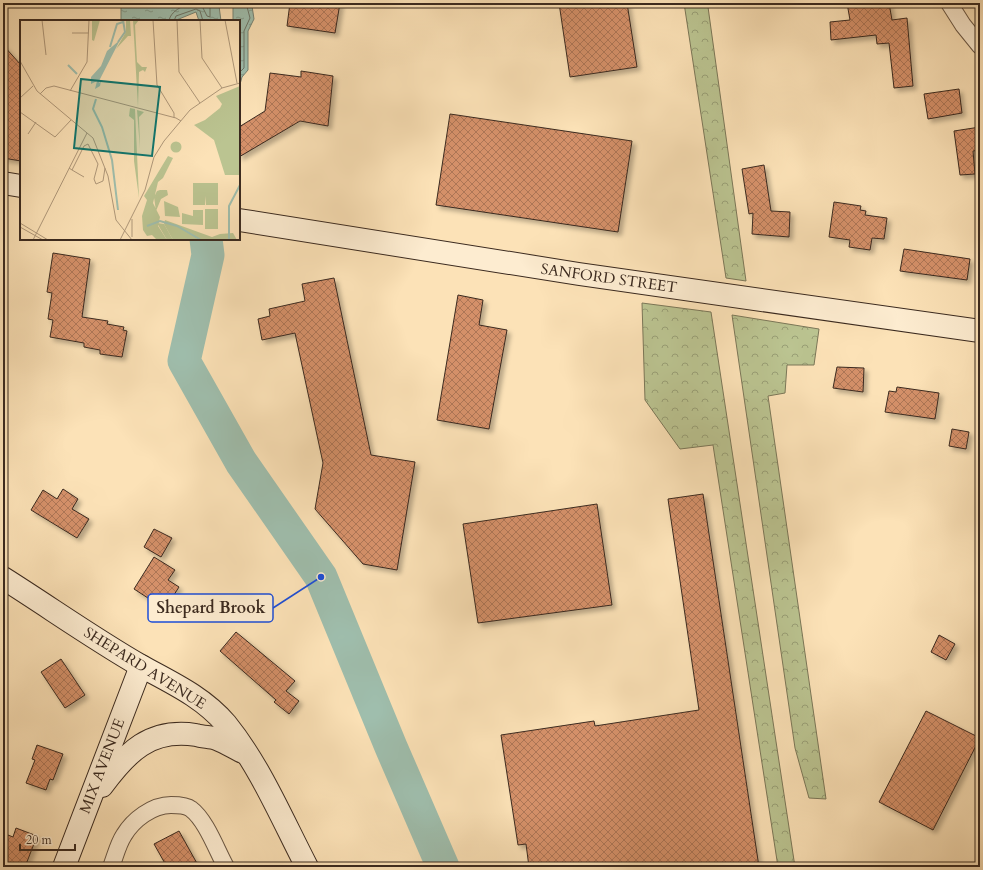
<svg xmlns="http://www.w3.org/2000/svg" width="983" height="870" font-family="Cardo,serif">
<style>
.forest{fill:url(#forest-crowns);stroke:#7b7758}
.water{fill:url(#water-ripples);stroke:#778374}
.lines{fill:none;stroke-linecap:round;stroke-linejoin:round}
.shore{stroke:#6d7466;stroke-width:1}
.river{stroke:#9fbead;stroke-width:33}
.building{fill:url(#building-cross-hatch);stroke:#3b2a1f;filter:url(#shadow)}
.street-casing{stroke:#6b5845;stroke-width:18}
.secondary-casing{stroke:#3b2a1f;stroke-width:24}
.street{stroke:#fdecd0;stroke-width:16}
.secondary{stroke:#fdecd0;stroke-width:22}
.labels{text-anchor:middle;stroke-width:3.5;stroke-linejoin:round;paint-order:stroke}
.street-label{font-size:15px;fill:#3b2a1f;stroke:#fdecd0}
.inset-river{fill:none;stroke:#9fbead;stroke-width:2}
.inset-road{fill:none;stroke:#af987a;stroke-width:1}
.view{fill:#0f766e;fill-opacity:0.15;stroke:#0f766e;stroke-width:2}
.inset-edge{fill:none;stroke:#3b2a1f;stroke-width:2}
.leader{fill:none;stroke:#1d4ed8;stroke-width:1.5}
.callout-dot{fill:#1d4ed8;stroke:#fdecd0;stroke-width:1.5}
.callout{fill:#fdecd0;stroke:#1d4ed8;stroke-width:1.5}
.callout-label{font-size:16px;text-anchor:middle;font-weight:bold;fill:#3b2a1f}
</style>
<defs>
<pattern id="forest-crowns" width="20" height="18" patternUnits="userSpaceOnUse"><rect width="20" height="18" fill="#bbc491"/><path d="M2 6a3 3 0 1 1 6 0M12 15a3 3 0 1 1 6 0" fill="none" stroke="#999f76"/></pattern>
<pattern id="water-ripples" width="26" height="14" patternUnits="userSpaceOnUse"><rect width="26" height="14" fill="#9fbead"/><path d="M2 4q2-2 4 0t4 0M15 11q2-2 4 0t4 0" fill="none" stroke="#839b8c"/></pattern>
<pattern id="building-cross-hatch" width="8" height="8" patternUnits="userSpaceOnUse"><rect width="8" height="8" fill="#d49069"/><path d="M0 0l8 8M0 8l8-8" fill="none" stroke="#ad7656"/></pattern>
<filter id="shadow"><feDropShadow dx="3.5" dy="3.5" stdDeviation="2" flood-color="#0004"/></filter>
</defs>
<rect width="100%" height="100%" fill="#fce2b7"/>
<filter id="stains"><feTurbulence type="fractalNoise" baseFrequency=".005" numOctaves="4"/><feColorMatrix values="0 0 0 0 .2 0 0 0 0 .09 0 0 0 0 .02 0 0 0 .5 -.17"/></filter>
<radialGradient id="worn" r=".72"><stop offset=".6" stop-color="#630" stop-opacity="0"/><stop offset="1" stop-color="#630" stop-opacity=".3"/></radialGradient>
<g class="forest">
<polygon points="684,3 730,3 708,7 746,281 726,278"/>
<polygon points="642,303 711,312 795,867 778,867 713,445 680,449 645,400"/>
<polygon points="732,315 819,329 814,365 787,365 785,393 768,396 826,799 809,798 795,748"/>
</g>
<g class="water">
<polygon points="121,3 221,3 219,6 221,21 199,21 196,12 174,21 121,21"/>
<polygon points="239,3 249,3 252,6 254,19 248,31 248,70 242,77 239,88 239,21 233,21 233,7"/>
</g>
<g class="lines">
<g class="shore">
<path d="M169 21C170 9 192 0 202 6L207 16 210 17V3"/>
<polyline points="174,21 176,16 196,9 200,11 203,21"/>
<polyline points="239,73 244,68 244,31 250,18 246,3"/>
</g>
<polyline class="river" points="206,239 208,255 184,361 241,462 321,577 391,747 443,867"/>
</g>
<g class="building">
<polygon points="290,3 340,3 335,33 287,26"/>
<polygon points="559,3 627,3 637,67 570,77"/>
<polygon points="847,3 889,3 892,20 907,18 913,86 894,88 889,43 877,44 876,35 831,40 830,22 850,20"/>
<polygon points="3,45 21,65 21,161 3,158"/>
<polygon points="301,71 333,76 328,126 300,121 239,157 239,127 265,111 270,73 301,77"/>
<polygon points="959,89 962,113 928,119 924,94"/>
<polygon points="450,114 632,141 618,232 436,205"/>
<polygon points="980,127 980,150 973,151 975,174 960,175 954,131"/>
<polygon points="764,165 771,211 790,212 789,237 752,234 753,213 749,214 742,169"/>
<polygon points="834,202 861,206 860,210 866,211 865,215 887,218 884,239 872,238 870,250 849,247 850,240 829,237"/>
<polygon points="904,249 970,259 967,280 900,271"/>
<polygon points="53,253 90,259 82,317 108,321 107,324 124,327 123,330 127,331 122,357 100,354 100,350 84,347 84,343 50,337 53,320 48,319 52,293 47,292"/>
<polygon points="334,278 371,455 415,462 397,570 363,564 315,509 323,463 295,333 262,340 258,319 270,316 269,309 305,301 302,284"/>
<polygon points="458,295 483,300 479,325 507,330 489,429 437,420"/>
<polygon points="837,367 864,368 863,392 833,388"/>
<polygon points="897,387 939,393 935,419 885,412 889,391 896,392"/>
<polygon points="952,429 969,432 966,449 949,446"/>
<polygon points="63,489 78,499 72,509 89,519 77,538 31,510 43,490 57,499"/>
<polygon points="703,494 759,867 529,867 526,844 518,845 501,735 594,721 595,726 699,710 668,499"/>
<polygon points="597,504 612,605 478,623 463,524"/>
<polygon points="154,529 172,538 161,557 144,547"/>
<polygon points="154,557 175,570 168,580 179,587 165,609 134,589"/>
<polygon points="236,632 295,681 286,691 299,701 289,714 274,702 276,700 220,651"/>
<polygon points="939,635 955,644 946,660 931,652"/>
<polygon points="61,659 85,695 65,708 41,672"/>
<polygon points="926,711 980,738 933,830 879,802"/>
<polygon points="37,745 63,754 53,780 50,779 46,790 26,783 35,760 32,759"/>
<polygon points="16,828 37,836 25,867 12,867 3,864 3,847 8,835 13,837"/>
<polygon points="179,831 199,867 167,867 154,844"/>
</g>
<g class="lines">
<defs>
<g id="street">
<polyline points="949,3 963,25 980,46"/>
<path d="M111 867C115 857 118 844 124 835 133 820 152 805 171 805 177 805 186 805 191 809 206 820 217 851 226 867"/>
</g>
<g id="secondary">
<polyline points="3,183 21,186"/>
<polyline points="239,220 579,274 980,331"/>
<path d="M3 578C49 607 94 639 141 666 172 683 203 697 226 724 260 766 282 819 307 867"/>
<path d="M102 786C127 752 150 728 196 735 203 737 211 737 217 739 227 743 236 749 245 753"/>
<polyline points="64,867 141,666"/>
</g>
</defs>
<use href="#street" class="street-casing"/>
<use href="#secondary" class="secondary-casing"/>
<use href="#street" class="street"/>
<use href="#secondary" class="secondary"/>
</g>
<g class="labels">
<g class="street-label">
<text transform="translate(609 278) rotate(8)" y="5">SANFORD STREET</text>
<text transform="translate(145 668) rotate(32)" y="5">SHEPARD AVENUE</text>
<text transform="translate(102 766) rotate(-69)" y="5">MIX AVENUE</text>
</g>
</g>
<g transform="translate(20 20)">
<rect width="220" height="220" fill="#fce2b7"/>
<path d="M150.5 127a5.5 5.5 0 1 1 11 0a5.5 5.5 0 1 1-11 0ZM137 203 144 204 153 220H147Z" fill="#bbc491"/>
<path d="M72 0H80L74 21 72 20ZM106 0H110L111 16H108L96 29 106 12ZM113 0H119L115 5 117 42 122 47H127L125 52 123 50 119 52 118 87ZM110 88 115 89 119 178 114 141V100L109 96ZM117 90 124 92 119 97 120 129ZM148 136 153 138 143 158 138 162 133 183 140 197 138 206 147 220 136 219 132 215 127 216 123 210 122 196 127 180 124 176ZM140 170H147L148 175 141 179 136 191 134 177 137 171ZM145 200 192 217 200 214 213 213 217 220H153L144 204Z" fill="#bbc491"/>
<path d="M220 66V155H205L194 120 174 105 185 100 200 88 202 84 196 76Z" fill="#bbc491"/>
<path d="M173 163H198V185H186L185 176V185H173ZM144 181 158 187 160 197 145 196ZM185 189H198V209H185ZM173 190H183V205L162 204V193L173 196Z" fill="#bbc491"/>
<path d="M100 20 79 61V63L81 61 80 66 75 69 77 61 71 64V57L81 46 87 31Z" fill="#9fbead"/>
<path class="inset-river" d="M98 22 105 12 103 0M90 27 97 4 103 2M48 45 57 54M76 79 73 89 82 107 92 140 98 190M127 206 140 201 157 206 181 220M209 220V186L220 165"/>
<path class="inset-road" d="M22 0 26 35M133 0 137 65 154 93V98M157 0 159 52 180 83M180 0 182 38 202 68M205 0 217 63M52 13H69M0 41 17 71 73 118 88 156 96 200 112 220M50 71 67 42 69 0M20 74 26 68 34 66 156 98 161 101M0 78 13 66M0 92 35 117 51 100M8 114 16 102M49 148 52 150 64 126 68 124 78 144 74 159 76 164 83 161 85 148M52 150 64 157M112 199V217M0 203 28 220M0 207 23 220M13 220 67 113M100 220 125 170 134 137 144 121 170 90 202 68 220 63"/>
<path class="view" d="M61 59 140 67 132 136 54 128Z"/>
<rect width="220" height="220" class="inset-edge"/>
</g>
<path class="leader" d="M321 577L273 608"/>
<circle class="callout-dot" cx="321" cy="577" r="4"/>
<rect class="callout" x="148" y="594" width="125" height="28" rx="4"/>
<g class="callout-label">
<text x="211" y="613">Shepard Brook</text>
</g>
<rect width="983" height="870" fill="none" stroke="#fce2b7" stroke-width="16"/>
<rect x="4" y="4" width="975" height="862" fill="none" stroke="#3b2a1f" stroke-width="2"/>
<rect x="8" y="8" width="967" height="854" fill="none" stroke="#3b2a1f"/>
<path d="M20 844v6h55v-6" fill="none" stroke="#3b2a1f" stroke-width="2"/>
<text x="26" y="844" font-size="12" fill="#3b2a1f" stroke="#fdecd0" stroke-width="3" paint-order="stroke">20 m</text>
<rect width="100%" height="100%" filter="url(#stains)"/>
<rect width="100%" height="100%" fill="url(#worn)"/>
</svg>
